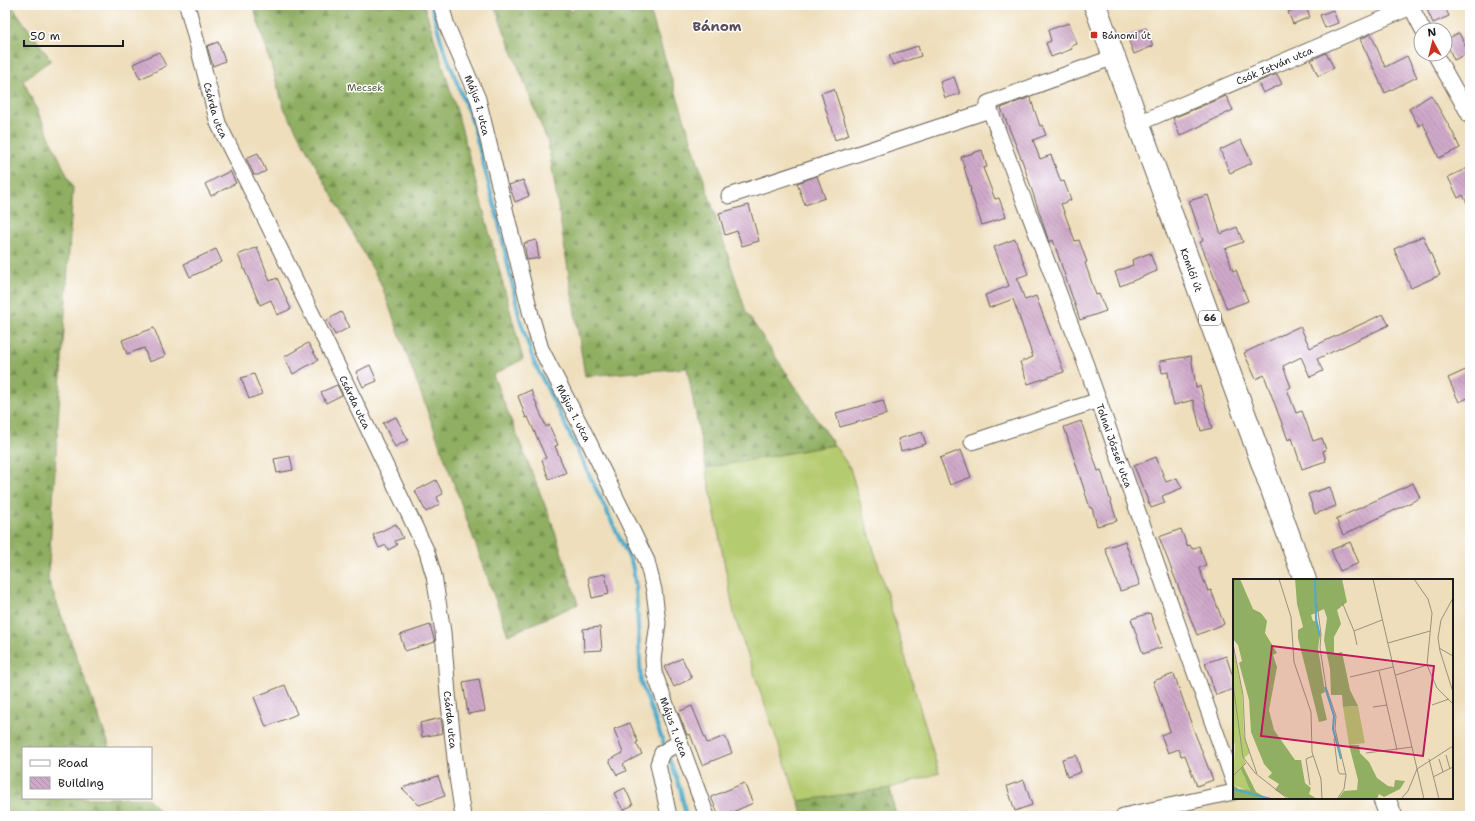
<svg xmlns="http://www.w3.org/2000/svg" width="1475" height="821" font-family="'Shantell Sans',sans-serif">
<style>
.forest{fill:url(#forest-firs);stroke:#56663f}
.garden{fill:#b5cb6f;stroke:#687446}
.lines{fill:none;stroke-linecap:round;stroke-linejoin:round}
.stream{stroke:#4dabcb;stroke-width:4}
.building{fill:url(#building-back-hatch)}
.street-casing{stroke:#666054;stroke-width:17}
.primary-casing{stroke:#666054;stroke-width:24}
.street{stroke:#fff;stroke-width:15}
.primary{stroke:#fff;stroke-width:22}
.poi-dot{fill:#c8321e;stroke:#fff;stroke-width:1.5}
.labels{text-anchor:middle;stroke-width:3;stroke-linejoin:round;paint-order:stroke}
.shield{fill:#fff;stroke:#606060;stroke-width:1}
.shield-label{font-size:9px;font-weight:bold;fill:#1c1c1c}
.poi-label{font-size:10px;fill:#1c1c1c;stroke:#fff;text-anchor:start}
.street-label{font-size:10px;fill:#1c1c1c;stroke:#fff}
.park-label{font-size:10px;fill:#525939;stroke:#fff}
.district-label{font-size:14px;font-weight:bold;fill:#5b4d59;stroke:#fff}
.inset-river{fill:none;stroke:#4dabcb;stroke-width:2}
.inset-road{fill:none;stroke:#9a907c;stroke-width:1}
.view{fill:#c2185b;fill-opacity:0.15;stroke:#c2185b;stroke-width:2}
.inset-edge{fill:none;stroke:#1c1c1c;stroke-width:2}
</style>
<defs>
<pattern id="forest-firs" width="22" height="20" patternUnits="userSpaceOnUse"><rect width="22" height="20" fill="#90af62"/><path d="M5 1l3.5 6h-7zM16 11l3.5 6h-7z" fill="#758e50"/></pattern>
<pattern id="building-back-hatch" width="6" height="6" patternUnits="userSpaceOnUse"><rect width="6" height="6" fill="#cfa8c9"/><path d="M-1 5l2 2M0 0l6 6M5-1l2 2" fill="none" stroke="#b190ac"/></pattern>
</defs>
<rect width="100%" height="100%" fill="#fff"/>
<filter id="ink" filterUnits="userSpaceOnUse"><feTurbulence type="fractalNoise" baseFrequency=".025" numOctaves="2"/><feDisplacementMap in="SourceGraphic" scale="8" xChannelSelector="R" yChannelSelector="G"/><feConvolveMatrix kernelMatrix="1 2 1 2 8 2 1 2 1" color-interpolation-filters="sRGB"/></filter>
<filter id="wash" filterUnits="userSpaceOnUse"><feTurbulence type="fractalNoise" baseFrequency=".012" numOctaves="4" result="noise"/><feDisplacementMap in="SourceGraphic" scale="16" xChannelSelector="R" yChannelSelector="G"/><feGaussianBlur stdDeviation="0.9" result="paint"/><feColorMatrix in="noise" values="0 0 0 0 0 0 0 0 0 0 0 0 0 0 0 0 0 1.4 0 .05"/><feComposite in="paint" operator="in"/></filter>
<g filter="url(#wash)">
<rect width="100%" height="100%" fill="#eedebc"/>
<g class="forest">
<polygon points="5,5 11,5 51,60 23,80 73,188 48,579 110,748 23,748 23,798 148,798 163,816 5,816"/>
<polygon points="253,5 424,5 458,115 523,359 493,375 552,523 578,604 508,635 457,492 381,284 284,108"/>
<polygon points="494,5 568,5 569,12 584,5 648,5 746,312 834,445 706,468 687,368 585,376 548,143"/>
<polygon points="890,788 896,816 804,816 798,801"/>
</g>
<polygon class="garden" points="834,445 850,468 939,773 890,788 798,801 735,618 706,468"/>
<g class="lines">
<polyline class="stream" points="431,5 442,44 472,121 497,215 520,319 534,362 561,416 632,564 636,587 641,682 680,788 686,816"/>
</g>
<g id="blocks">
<g class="building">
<polygon points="1305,5 1310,17 1293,24 1288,12"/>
<polygon points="1425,5 1444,5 1449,16 1433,23"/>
<polygon points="1333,10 1338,23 1325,28 1320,15"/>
<polygon points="1069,23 1077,44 1071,46 1072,49 1051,57 1046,43 1051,41 1048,30"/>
<polygon points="1146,28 1153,46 1134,54 1127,36"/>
<polygon points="1459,33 1469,53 1454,60 1445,40"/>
<polygon points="1371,34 1385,67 1407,56 1417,77 1385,93 1360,39"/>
<polygon points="218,42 225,61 213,66 207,46"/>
<polygon points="918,46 921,56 893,65 889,55"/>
<polygon points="159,52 166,66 140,79 133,64"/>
<polygon points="1326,53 1334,68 1318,76 1311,60"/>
<polygon points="1277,74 1282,84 1263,93 1258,82"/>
<polygon points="954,77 960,94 945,98 940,82"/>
<polygon points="834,89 849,135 835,140 821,93"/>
<polygon points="1431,95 1452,131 1460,148 1439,158 1423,123 1419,126 1409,109"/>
<polygon points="1226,96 1233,110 1180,136 1173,118"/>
<polygon points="1030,97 1040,126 1042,125 1046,135 1033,140 1040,159 1051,155 1061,182 1064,181 1071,200 1061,204 1075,241 1079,240 1087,262 1085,263 1096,295 1099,294 1106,311 1080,320 1053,240 1049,242 1023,163 1001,108"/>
<polygon points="1241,140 1252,163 1230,173 1220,150"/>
<polygon points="982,150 987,167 983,168 995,199 999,198 1006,217 982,225 970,190 971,190 961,157"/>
<polygon points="258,153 266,171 258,175 254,175 246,158"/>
<polygon points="1470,167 1470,209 1463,195 1458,198 1448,177"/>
<polygon points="230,171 236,183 211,196 205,184"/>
<polygon points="817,176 825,198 805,205 797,183"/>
<polygon points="523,180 529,196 515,202 509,185"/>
<polygon points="1208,195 1221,234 1237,227 1243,242 1225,249 1233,271 1236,270 1248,301 1227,309 1200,242 1203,241 1189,201"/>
<polygon points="749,205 759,241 742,246 737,231 725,235 719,213"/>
<polygon points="1423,236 1440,275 1411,288 1394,249"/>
<polygon points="1015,239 1028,274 1017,278 1025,300 1036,296 1064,372 1028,384 1020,362 1033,357 1013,299 989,308 985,295 1009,286 994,247"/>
<polygon points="536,240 539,258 527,260 524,243"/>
<polygon points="257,247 270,281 277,278 291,309 277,315 271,300 260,305 238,255"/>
<polygon points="216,249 222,262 190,277 184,264"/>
<polygon points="1150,253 1157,271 1120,286 1115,272 1133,265 1132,260"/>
<polygon points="341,312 350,327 335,335 327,320"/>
<polygon points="1383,314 1389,325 1317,359 1323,371 1310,377 1301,357 1283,366 1291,387 1287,389 1296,413 1302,411 1313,441 1322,438 1326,450 1323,451 1326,461 1302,469 1292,438 1288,440 1264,375 1256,379 1244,353 1300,326 1310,348"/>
<polygon points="154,328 165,356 149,362 144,348 127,354 122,340"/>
<polygon points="308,343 318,360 293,374 284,357"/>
<polygon points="1191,356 1196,387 1200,386 1212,428 1201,431 1193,400 1174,405 1171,394 1168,372 1162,373 1160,361"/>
<polygon points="370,365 377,381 363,387 356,372"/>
<polygon points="1470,368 1470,397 1459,402 1448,378"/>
<polygon points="254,374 262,394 249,399 241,378"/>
<polygon points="337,385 342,395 326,403 321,392"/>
<polygon points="531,390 546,427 549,425 558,445 555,446 566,473 549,479 542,460 546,458 528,417 526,418 518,396"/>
<polygon points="883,400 887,414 840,427 836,413"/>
<polygon points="396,417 408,440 395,447 383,423"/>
<polygon points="1081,421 1098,471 1101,470 1117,521 1097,526 1092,508 1090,508 1064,427"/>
<polygon points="922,432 926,444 901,451 898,439"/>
<polygon points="961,450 971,477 950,485 940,458"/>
<polygon points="290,456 293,470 277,473 274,459"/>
<polygon points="1156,457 1166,482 1177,478 1182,488 1162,496 1165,503 1151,508 1134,466"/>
<polygon points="436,480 443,494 437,497 440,504 426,512 415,491"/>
<polygon points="1413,483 1420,498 1343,535 1336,519"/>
<polygon points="1330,487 1336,506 1315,514 1308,494"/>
<polygon points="396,524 403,538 395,541 397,545 388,550 386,545 379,548 373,535"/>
<polygon points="1181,529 1187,546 1190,545 1192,549 1199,546 1206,565 1199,568 1208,591 1211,590 1224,624 1197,635 1159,537"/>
<polygon points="1125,541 1140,585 1120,591 1105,548"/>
<polygon points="1350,542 1359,563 1340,571 1331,550"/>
<polygon points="605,574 609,594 592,598 588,577"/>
<polygon points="1150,613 1162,647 1143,654 1131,619"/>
<polygon points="430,625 435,642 405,651 400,635"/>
<polygon points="600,627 602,650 584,651 583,629"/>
<polygon points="1226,656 1234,680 1234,689 1216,695 1205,663"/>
<polygon points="682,658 692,678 674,687 664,667"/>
<polygon points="1174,674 1191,723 1213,780 1197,786 1185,755 1181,756 1179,749 1168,753 1161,735 1170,731 1153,681"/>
<polygon points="479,679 485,711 468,714 463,682"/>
<polygon points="285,685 297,714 266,727 254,697"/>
<polygon points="692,706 707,743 725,736 732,753 702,765 690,734 687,735 678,712"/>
<polygon points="441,718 443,733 422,737 420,723"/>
<polygon points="630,723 638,742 636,743 642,754 623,764 626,771 617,775 609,760 623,753 614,729"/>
<polygon points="1076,755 1081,772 1067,777 1062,759"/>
<polygon points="438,776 445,796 419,805 402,788"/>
<polygon points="1024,780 1032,805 1015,811 1007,786"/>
<polygon points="744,783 753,803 724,816 719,816 711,797"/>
<polygon points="625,788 633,805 623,810 614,793"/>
</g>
</g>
</g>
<g filter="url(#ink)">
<use href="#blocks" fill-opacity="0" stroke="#666054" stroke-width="1"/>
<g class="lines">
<defs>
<g id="street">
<path id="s1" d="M187 5 218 123 347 385 427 552 434 576 443 632 448 694 457 777 463 816"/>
<path id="s2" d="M441 5 447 26 478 99 531 315 541 349 587 438 647 561 654 590 658 623 653 659 654 672 707 816"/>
<polyline points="1410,5 1423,30"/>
<polyline points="1435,54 1470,116"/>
<path id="s3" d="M990 110 1086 365 1234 783"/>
<path id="s4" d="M1139 123 1411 7"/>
<polyline points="729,196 990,110 988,103 1114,57"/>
<polyline points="972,442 1099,400"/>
<polyline points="669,816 658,764 662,753 679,742"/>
<polyline points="1123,816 1234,792"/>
</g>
<g id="primary">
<path id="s5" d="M1095 5 1305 580"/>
<polyline points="1384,798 1391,816"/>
</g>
</defs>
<use href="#street" class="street-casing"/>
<use href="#primary" class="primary-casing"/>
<use href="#street" class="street"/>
<use href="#primary" class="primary"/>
</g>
</g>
<rect class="poi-dot" x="1090" y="31" width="8" height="8" rx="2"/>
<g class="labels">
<rect class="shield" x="1199" y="311" width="22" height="14" rx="3"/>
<g class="shield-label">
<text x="1210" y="321">66</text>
</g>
<g class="poi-label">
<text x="1102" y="39">Bánomi út</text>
</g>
<g class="street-label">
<text dy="4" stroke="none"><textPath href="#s4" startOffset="147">Csók István utca</textPath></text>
<text dy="4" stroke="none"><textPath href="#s2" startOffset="107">Május 1. utca</textPath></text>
<text dy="4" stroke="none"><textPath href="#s1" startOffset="109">Csárda utca</textPath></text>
<text dy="4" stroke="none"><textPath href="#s5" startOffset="282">Komlói út</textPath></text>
<text dy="4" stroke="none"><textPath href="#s1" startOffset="433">Csárda utca</textPath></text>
<text dy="4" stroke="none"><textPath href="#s2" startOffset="431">Május 1. utca</textPath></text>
<text dy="4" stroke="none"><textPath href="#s3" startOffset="358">Tolnai József utca</textPath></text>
<text dy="4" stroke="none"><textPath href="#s1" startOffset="769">Csárda utca</textPath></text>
<text dy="4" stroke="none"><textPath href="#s2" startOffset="767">Május 1. utca</textPath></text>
</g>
<g class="park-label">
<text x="365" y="91">Mecsek</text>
</g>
<g class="district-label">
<text x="717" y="31">Bánom</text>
</g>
</g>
<g transform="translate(1233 579)">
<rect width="220" height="220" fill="#eedebc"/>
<path d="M0 68 9 112 11 156 17 174 11 179 13 185 10 187 11 198 17 208 16 212 0 206 2 167 0 157Z" fill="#b5cb6f"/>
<path d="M0 0H7L20 30 28 34 34 42 32 54 44 74 40 76 44 88 36 131 41 151 62 181H68L72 204 78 209 76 215 84 220H57L42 211 46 205 35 198 39 194 31 185 18 153 16 121 6 84 9 82 5 66 0 60ZM62 0H109L114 23 104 31 108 45 101 58V75L109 73 117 111 125 127 110 128 109 116H98L97 90 91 61 94 39 91 30 78 36 80 42H83L87 57 85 69 92 113 88 115 94 141 86 143 65 59V51L70 48 64 25ZM116 166H126L127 174 136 183 144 199 155 207 161 208 162 201 172 202 167 210 151 218 146 215 144 220H105L111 212 124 211 125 201ZM10 187 23 213 35 220H0V206L6 210 17 211 8 190Z" fill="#90af62"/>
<path d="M125 127 132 164 116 166 110 128Z" fill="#b5cb6f"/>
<path class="inset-river" d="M82 0 83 40 87 57M92 108 101 137 100 150 108 180M0 210 38 220"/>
<path class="inset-road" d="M46 0 58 38 61 83 78 133 79 173 88 200 89 220M140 0 191 220M181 0 195 20 199 34 194 86 204 109 220 125M220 19 208 41 205 59 207 72 220 113M109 23 121 52 149 41M84 25 88 55 87 69 93 108 103 137 102 150 113 196 111 210 104 220M121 52 124 66M155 64 197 52M0 65 10 116 12 160 24 195M206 69 220 77M146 92 164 171M163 96 194 86M117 98 160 88M0 105 10 178 22 194 55 220M199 126 216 120M140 128 154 126M104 158 101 160 105 192 107 195H113M133 174 179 168M213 176 217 190M196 180 206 220M206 180 210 193M0 197 13 184M200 198 220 188M77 206 73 180 80 177M168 220 175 212 184 190 220 167"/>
<path class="view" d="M39 67 201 87 190 177 28 157Z"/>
<rect width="220" height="220" class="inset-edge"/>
</g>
<rect width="1475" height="821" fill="none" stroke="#fff" stroke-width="20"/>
<rect x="22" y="747" width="130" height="52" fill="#ffffff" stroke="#a4a4a4"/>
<rect x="30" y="760" width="20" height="6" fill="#ffffff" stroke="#a4a4a4"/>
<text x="58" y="767" font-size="12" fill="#1c1c1c">Road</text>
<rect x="30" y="777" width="20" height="12" fill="url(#building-back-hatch)" stroke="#a4a4a4"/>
<text x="58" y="787" font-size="12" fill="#1c1c1c">Building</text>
<g transform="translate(1433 42) rotate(353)"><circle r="19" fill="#ffffff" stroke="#a4a4a4"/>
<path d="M0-3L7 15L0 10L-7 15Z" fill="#c8321e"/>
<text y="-6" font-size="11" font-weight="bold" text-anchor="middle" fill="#1c1c1c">N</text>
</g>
<path d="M24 40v6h99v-6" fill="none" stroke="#1c1c1c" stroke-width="2"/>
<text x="30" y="40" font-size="12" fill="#1c1c1c" stroke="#ffffff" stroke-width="3" paint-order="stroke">50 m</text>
</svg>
